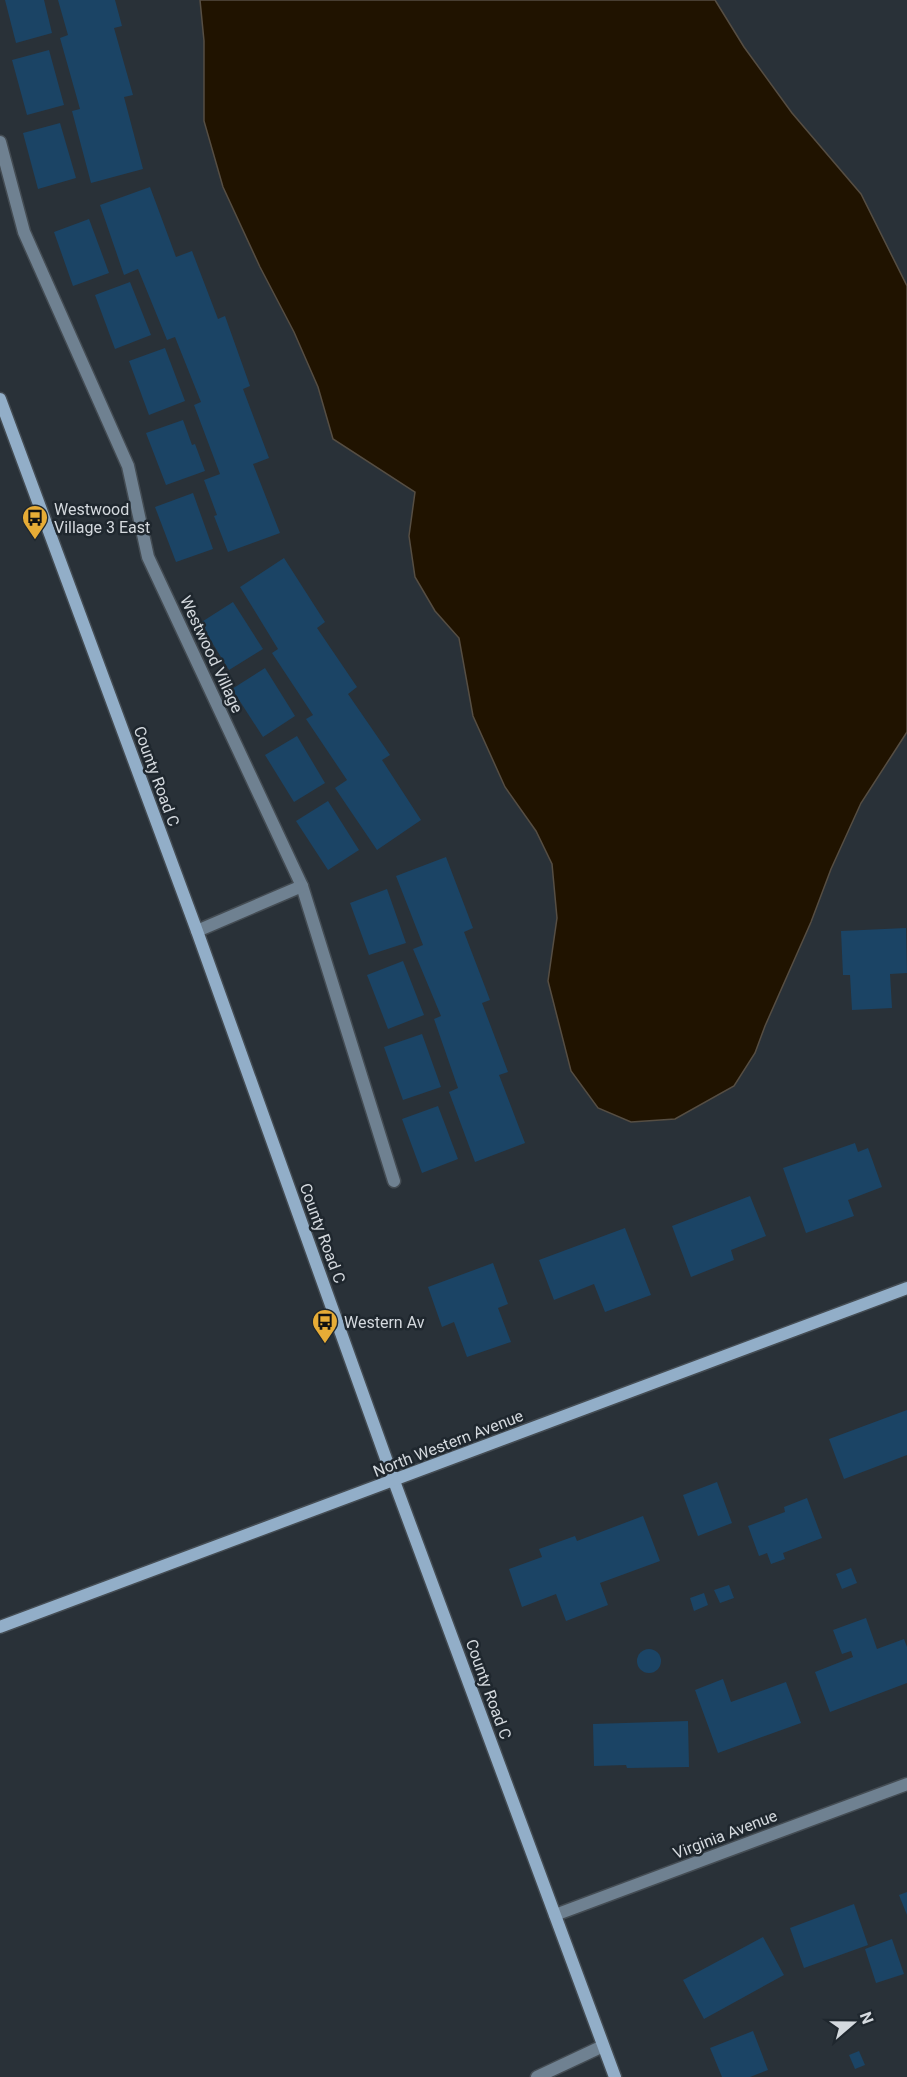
<svg xmlns="http://www.w3.org/2000/svg" width="907" height="2077" font-family="Roboto,sans-serif">
<style>
.water{fill:#201300;stroke:#564e43;stroke-width:1.5}
.building{fill:#1b4465}
.lines{fill:none;stroke-linecap:round;stroke-linejoin:round}
.lane-casing{stroke:#444c53;stroke-width:15}
.street-casing{stroke:#444c53;stroke-width:15}
.secondary-casing{stroke:#444c53;stroke-width:15}
.lane{stroke:#6f8191;stroke-width:12}
.street{stroke:#6f8191;stroke-width:12}
.secondary{stroke:#92aec8;stroke-width:12}
.labels{text-anchor:middle;stroke-width:5;stroke-linejoin:round;paint-order:stroke}
.poi-label{font-size:16px;fill:#d4d9de;stroke:#1f272e;text-anchor:start}
.street-label{font-size:16px;fill:#d4d9de;stroke:#1f272e}
</style>
<rect width="100%" height="100%" fill="#293138"/>
<polygon class="water" points="200,0 715,0 744,47 792,113 861,194 907,286 907,732 861,803 831,869 811,922 765,1026 755,1053 734,1086 675,1119 631,1122 598,1108 571,1071 548,981 557,918 552,864 536,831 505,787 473,716 459,638 435,611 415,577 409,536 415,492 333,439 318,387 294,332 260,267 223,187 204,121 204,41"/>
<g class="building">
<polygon points="5,0 44,0 52,33 16,43"/>
<polygon points="58,0 115,0 122,26 114,28 133,95 124,97 143,169 91,183 72,111 80,109 60,38 68,35"/>
<polygon points="49,50 64,105 27,115 12,60"/>
<polygon points="60,123 76,178 38,189 23,133"/>
<polygon points="150,187 176,257 192,251 218,319 225,316 250,386 243,389 269,458 253,464 280,533 228,552 214,516 217,515 204,480 220,474 194,405 201,402 175,337 167,340 138,269 124,275 100,205"/>
<polygon points="89,219 109,273 73,286 54,232"/>
<polygon points="130,282 151,335 115,349 95,295"/>
<polygon points="165,348 185,401 149,415 129,361"/>
<polygon points="183,420 192,445 195,444 205,471 166,485 146,433"/>
<polygon points="193,493 213,549 176,562 155,507"/>
<polygon points="284,558 325,622 317,628 357,687 348,694 390,755 382,760 421,820 377,850 335,788 347,780 306,719 313,715 272,653 278,649 240,587"/>
<polygon points="233,602 263,649 229,670 200,623"/>
<polygon points="265,668 295,716 263,737 232,689"/>
<polygon points="297,736 325,783 294,802 265,755"/>
<polygon points="328,801 359,850 328,870 296,821"/>
<polygon points="446,857 473,928 464,932 490,1000 482,1003 508,1072 499,1075 525,1143 475,1162 449,1092 458,1088 434,1019 441,1016 413,949 423,945 396,876"/>
<polygon points="387,889 406,943 369,955 350,903"/>
<polygon points="906,928 907,973 890,974 892,1008 852,1010 850,975 843,975 841,931"/>
<polygon points="403,961 424,1015 388,1029 367,975"/>
<polygon points="422,1034 441,1087 403,1100 384,1047"/>
<polygon points="438,1106 458,1159 422,1173 402,1119"/>
<polygon points="855,1143 858,1152 868,1148 882,1187 848,1200 854,1216 806,1233 783,1168"/>
<polygon points="750,1196 766,1236 731,1250 734,1260 691,1277 672,1226"/>
<polygon points="625,1228 651,1295 605,1312 594,1284 554,1300 539,1260"/>
<polygon points="493,1263 508,1304 498,1308 511,1342 467,1357 454,1322 442,1327 428,1287"/>
<polygon points="907,1410 907,1455 844,1479 829,1439"/>
<polygon points="717,1482 732,1523 698,1536 683,1495"/>
<polygon points="807,1498 822,1538 783,1553 785,1559 771,1564 767,1553 759,1556 748,1526 785,1512 784,1507"/>
<polygon points="643,1516 660,1561 600,1583 608,1605 566,1621 556,1594 522,1607 509,1569 542,1557 539,1549 575,1536 577,1541"/>
<polygon points="851,1568 857,1583 842,1589 836,1574"/>
<polygon points="729,1585 734,1598 720,1603 714,1590"/>
<polygon points="704,1593 708,1605 694,1611 690,1598"/>
<polygon points="866,1618 877,1649 904,1639 907,1647 907,1683 830,1712 815,1672 853,1657 851,1651 842,1654 833,1630"/>
<circle cx="649" cy="1661" r="12"/>
<polygon points="723,1679 731,1702 786,1682 801,1723 718,1753 695,1690"/>
<polygon points="688,1721 689,1767 627,1768 626,1765 594,1766 593,1724"/>
<polygon points="907,1892 907,1915 899,1895"/>
<polygon points="854,1904 868,1945 804,1968 790,1928"/>
<polygon points="763,1937 784,1975 704,2019 683,1980"/>
<polygon points="892,1939 904,1974 876,1983 865,1949"/>
<polygon points="753,2031 768,2070 750,2077 722,2077 710,2048"/>
<polygon points="859,2051 865,2065 855,2069 849,2055"/>
</g>
<g class="lines">
<defs>
<g id="lane">
<polyline points="0,142 24,232 128,466 148,557 302,886 394,1181"/>
<polyline points="197,931 302,886"/>
<polyline points="537,2077 603,2046"/>
</g>
<polyline id="street" points="555,1915 907,1784"/>
<g id="secondary">
<polyline points="0,399 197,931 394,1481 615,2077"/>
<polyline points="0,1627 907,1288"/>
</g>
</defs>
<use href="#lane" class="lane-casing"/>
<use href="#street" class="street-casing"/>
<use href="#secondary" class="secondary-casing"/>
<use href="#lane" class="lane"/>
<use href="#street" class="street"/>
<use href="#secondary" class="secondary"/>
</g>
<defs>
<symbol id="bus-pin" viewBox="-11 -11 22 30"><path d="M0 17L-7.5 6A9.5 9.5 0 1 1 7.5 6Z" fill="#e7ac36" stroke="#1f272e"/><path d="M-5-6H5V4H4V6H2V4H-2V6H-4V4H-5ZM-3.5-4V0h7V-4ZM-3.5 1.2v1.5H-2V1.2ZM2 1.2v1.5H3.5V1.2Z" fill="#111"/></symbol>
</defs>
<g fill-rule="evenodd">
<use href="#bus-pin" x="20" y="503" width="30" height="40"/>
<use href="#bus-pin" x="310" y="1307" width="30" height="40"/>
</g>
<g class="labels">
<g class="poi-label">
<text x="54" y="515">Westwood<tspan x="54" dy="18">Village 3 East</tspan></text>
<text x="344" y="1328">Western Av</text>
</g>
<g class="street-label">
<text transform="translate(212 654) rotate(65)" y="6">Westwood Village</text>
<text transform="translate(157 776) rotate(70)" y="6">County Road C</text>
<text transform="translate(323 1233) rotate(70)" y="6">County Road C</text>
<text transform="translate(448 1443) rotate(-21)" y="6">North Western Avenue</text>
<text transform="translate(489 1689) rotate(70)" y="6">County Road C</text>
<text transform="translate(725 1834) rotate(-21)" y="6">Virginia Avenue</text>
</g>
</g>
<g transform="translate(853 2023) rotate(70)" stroke="#1f272e" stroke-width="4.5" paint-order="stroke">
<path d="M0-4.5L10 22L0 15L-10 22Z" fill="#d4d9de"/>
<text y="-9" font-size="16" font-weight="bold" text-anchor="middle" fill="#d4d9de">N</text>
</g>
</svg>
